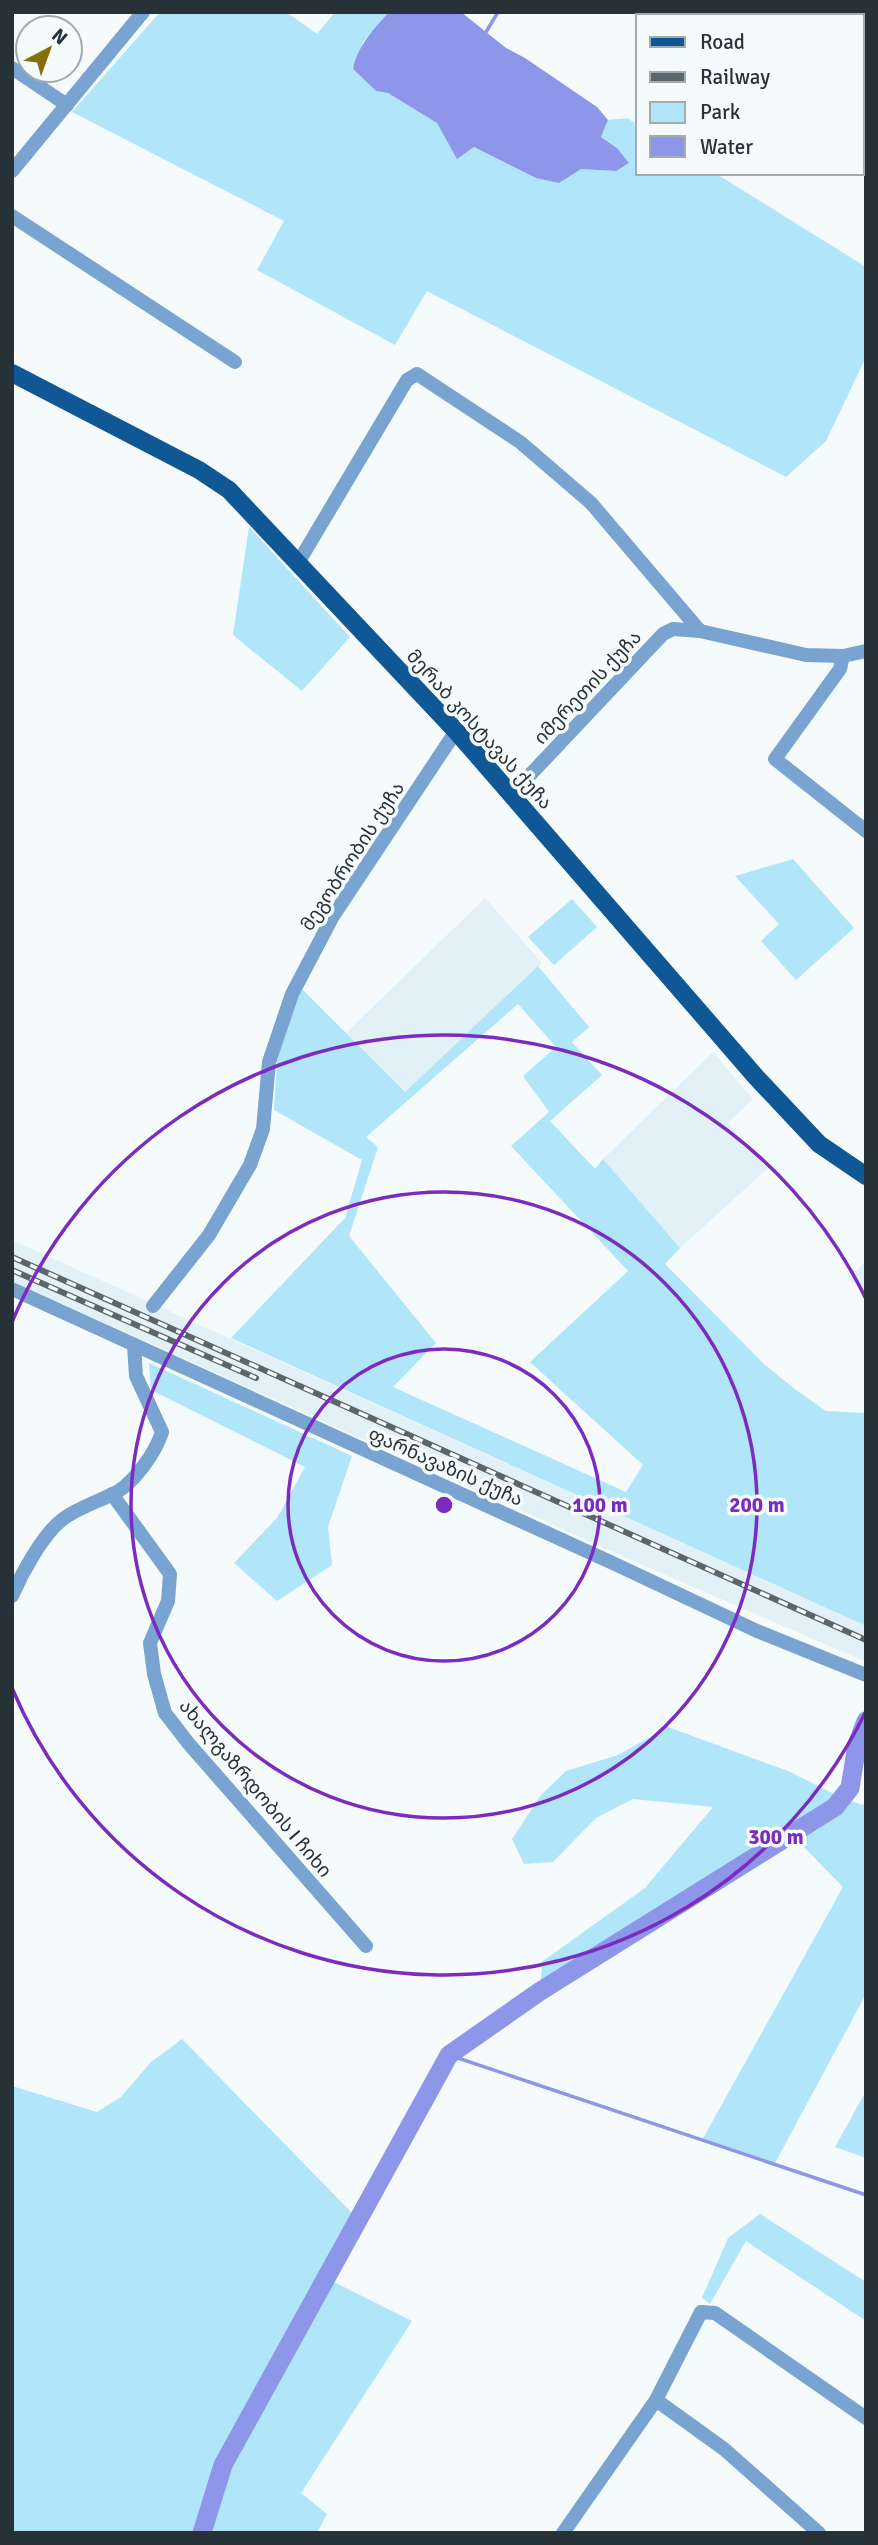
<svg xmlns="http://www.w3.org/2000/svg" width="878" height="2545" font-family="Signika,'Noto Sans Georgian',sans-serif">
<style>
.built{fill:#e1f1f7}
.green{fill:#b1e5fa;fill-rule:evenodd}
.water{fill:#8d96e8}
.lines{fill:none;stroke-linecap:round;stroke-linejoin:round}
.stream{stroke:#8d96e8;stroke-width:3.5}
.river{stroke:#8d96e8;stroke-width:19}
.minor{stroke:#79a3d0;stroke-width:14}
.major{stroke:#105796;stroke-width:18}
.rail-casing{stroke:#5b666a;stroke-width:6}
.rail{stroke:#f5fbfd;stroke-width:3.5;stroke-dasharray:10;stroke-linecap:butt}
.ring{fill:none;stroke:#7b2cbf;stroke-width:3.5}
.labels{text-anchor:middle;stroke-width:7;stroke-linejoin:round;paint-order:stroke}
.street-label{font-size:19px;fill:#263237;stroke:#f5fbfd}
.centre{fill:#7b2cbf;stroke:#f5fbfd;stroke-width:3.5}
.ring-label{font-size:21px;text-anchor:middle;font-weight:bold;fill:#7b2cbf;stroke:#f5fbfd;stroke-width:7;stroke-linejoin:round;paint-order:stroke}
</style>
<rect width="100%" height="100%" fill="#f5fbfd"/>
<g class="built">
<polygon points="485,898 542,963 405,1092 346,1033"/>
<polygon points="713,1052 753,1099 728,1123 768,1168 680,1248 603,1159"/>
<polygon points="12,1240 866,1626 866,1662 622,1556 12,1281"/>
<polygon points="866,1260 866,1293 849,1280"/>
</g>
<g class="green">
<polygon points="160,12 286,12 317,34 335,12 389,12 363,42 353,69 376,91 388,93 437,123 457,158 474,147 536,178 581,169 616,171 629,163 617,148 601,137 608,120 627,118 638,125 638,173 715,173 866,267 866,357 826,441 786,477 427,291 395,345 257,270 284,221 72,112"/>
<polygon points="249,527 350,637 302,691 233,635"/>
<polygon points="793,859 854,928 796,980 761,941 779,924 735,876"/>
<polygon points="572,899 597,927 554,965 528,937"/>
<path d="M538 966 589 1027 572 1042 602 1075 550 1121 595 1169 603 1159 680 1248 665 1264 765 1365 796 1390 826 1411 866 1413V1626L231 1338 345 1218 362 1160 274 1110 277 1060 301 988 405 1092ZM518 1004 556 1047 523 1076 549 1112 511 1146 628 1271 530 1362 643 1465 626 1492 393 1387 436 1343 349 1236 378 1147 366 1137Z"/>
<polygon points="149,1363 352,1456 328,1527 332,1565 277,1601 234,1563 277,1518 305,1467 151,1390"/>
<polygon points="668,1727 788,1771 842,1798 863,1805 866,1798 866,1994 774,2165 702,2140 843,1887 792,1835 539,1992 543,1961 645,1888 713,1807 633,1799 596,1818 553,1862 524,1864 512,1839 541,1795 566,1771 618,1755"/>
<polygon points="182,2039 358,2219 326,2278 412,2321 301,2493 327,2514 317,2533 12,2533 12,2086 97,2112 121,2097 151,2062"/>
<polygon points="866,2091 866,2158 835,2147"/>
<polygon points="760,2214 866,2282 866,2321 746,2241 710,2304 702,2298 728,2238"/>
</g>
<path class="water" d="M389 12H461L506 48 525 58 597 107 608 120 601 137 617 148 629 163 616 171 581 169 559 183 536 178 474 147 457 159 437 123 388 93 376 91 353 69C358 45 373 30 389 12Z"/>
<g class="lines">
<g class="stream">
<polyline points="486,32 498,12"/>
<polyline points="449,2055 866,2195"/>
</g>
<polyline class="river" points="202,2533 223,2465 449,2055 539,1992 835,1807 850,1788 857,1745 866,1721"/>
<g class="minor">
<polyline points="12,68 67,105"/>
<polyline points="12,171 143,12"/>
<polyline points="12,216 235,362"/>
<polyline points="298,563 407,380 417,374 520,442 591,503 700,631"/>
<polyline points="843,656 840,669 775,759 866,831"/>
<polyline points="512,794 663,634 673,629 700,631 806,655 843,656 866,651"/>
<polyline points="12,1289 617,1565 757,1631 866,1675"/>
<polyline points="153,1306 209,1235 250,1165 263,1129 269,1062 292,994 333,916 456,731"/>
<polyline points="112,1494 170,1574 168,1601 150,1643 154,1674 165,1713 189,1744 366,1946"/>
<path d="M12 1596C22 1573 43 1534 63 1519 79 1507 100 1501 117 1492 135 1481 156 1452 162 1432L136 1376 134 1345"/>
<polyline points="656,2400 724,2449 819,2533"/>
<polyline points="563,2533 656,2400 701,2312 715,2313 866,2418"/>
</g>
<polyline class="major" points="12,373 199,470 229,490 456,731 756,1077 819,1144 866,1176"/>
<defs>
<g id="rail">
<polyline points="12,1257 866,1640"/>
<polyline points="12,1270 256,1378"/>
</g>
</defs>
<use href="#rail" class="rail-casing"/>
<use href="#rail" class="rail"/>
</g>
<g class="ring">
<circle cx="444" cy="1505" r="156"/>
<circle cx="444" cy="1505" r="313"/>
<path d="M866 1711A469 469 0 0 1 12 1688M12 1322A469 469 0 0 1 866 1299"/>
</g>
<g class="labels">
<g class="street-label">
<text transform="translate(587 687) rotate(-47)" y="7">იმერეთის ქუჩა</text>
<text transform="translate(480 729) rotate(48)" y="7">მერაბ კოსტავას ქუჩა</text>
<text transform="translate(352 856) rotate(-57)" y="7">მეგობრობის ქუჩა</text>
<text transform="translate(446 1466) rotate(24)" y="7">ფარნავაზის ქუჩა</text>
<text transform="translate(256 1788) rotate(50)" y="7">ახალგაზრდობის I ჩიხი</text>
</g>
</g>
<circle cx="444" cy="1505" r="10" class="centre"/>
<g class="ring-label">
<text x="600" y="1512">100 m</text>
<text x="757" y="1512">200 m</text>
<text x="776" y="1844">300 m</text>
</g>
<rect width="878" height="2545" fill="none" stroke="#263237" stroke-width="28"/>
<rect x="636" y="14" width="228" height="161" fill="#f5fbfd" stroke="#a2abae" stroke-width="2"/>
<rect x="650" y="37" width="35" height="10" fill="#105796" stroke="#a2abae" stroke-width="2"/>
<text x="700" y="49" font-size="21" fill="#263237">Road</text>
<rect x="650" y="72" width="35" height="10" fill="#5b666a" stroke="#a2abae" stroke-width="2"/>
<text x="700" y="84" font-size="21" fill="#263237">Railway</text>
<rect x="650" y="102" width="35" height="21" fill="#b1e5fa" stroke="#a2abae" stroke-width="2"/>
<text x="700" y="119" font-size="21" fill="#263237">Park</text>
<rect x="650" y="136" width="35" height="21" fill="#8d96e8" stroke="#a2abae" stroke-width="2"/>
<text x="700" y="154" font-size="21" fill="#263237">Water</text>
<g transform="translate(49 49) rotate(41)"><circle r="33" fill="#f5fbfd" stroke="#a2abae" stroke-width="2"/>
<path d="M0-5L12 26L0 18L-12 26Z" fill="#876d0b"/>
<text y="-10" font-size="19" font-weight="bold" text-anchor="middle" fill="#263237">N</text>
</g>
</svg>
